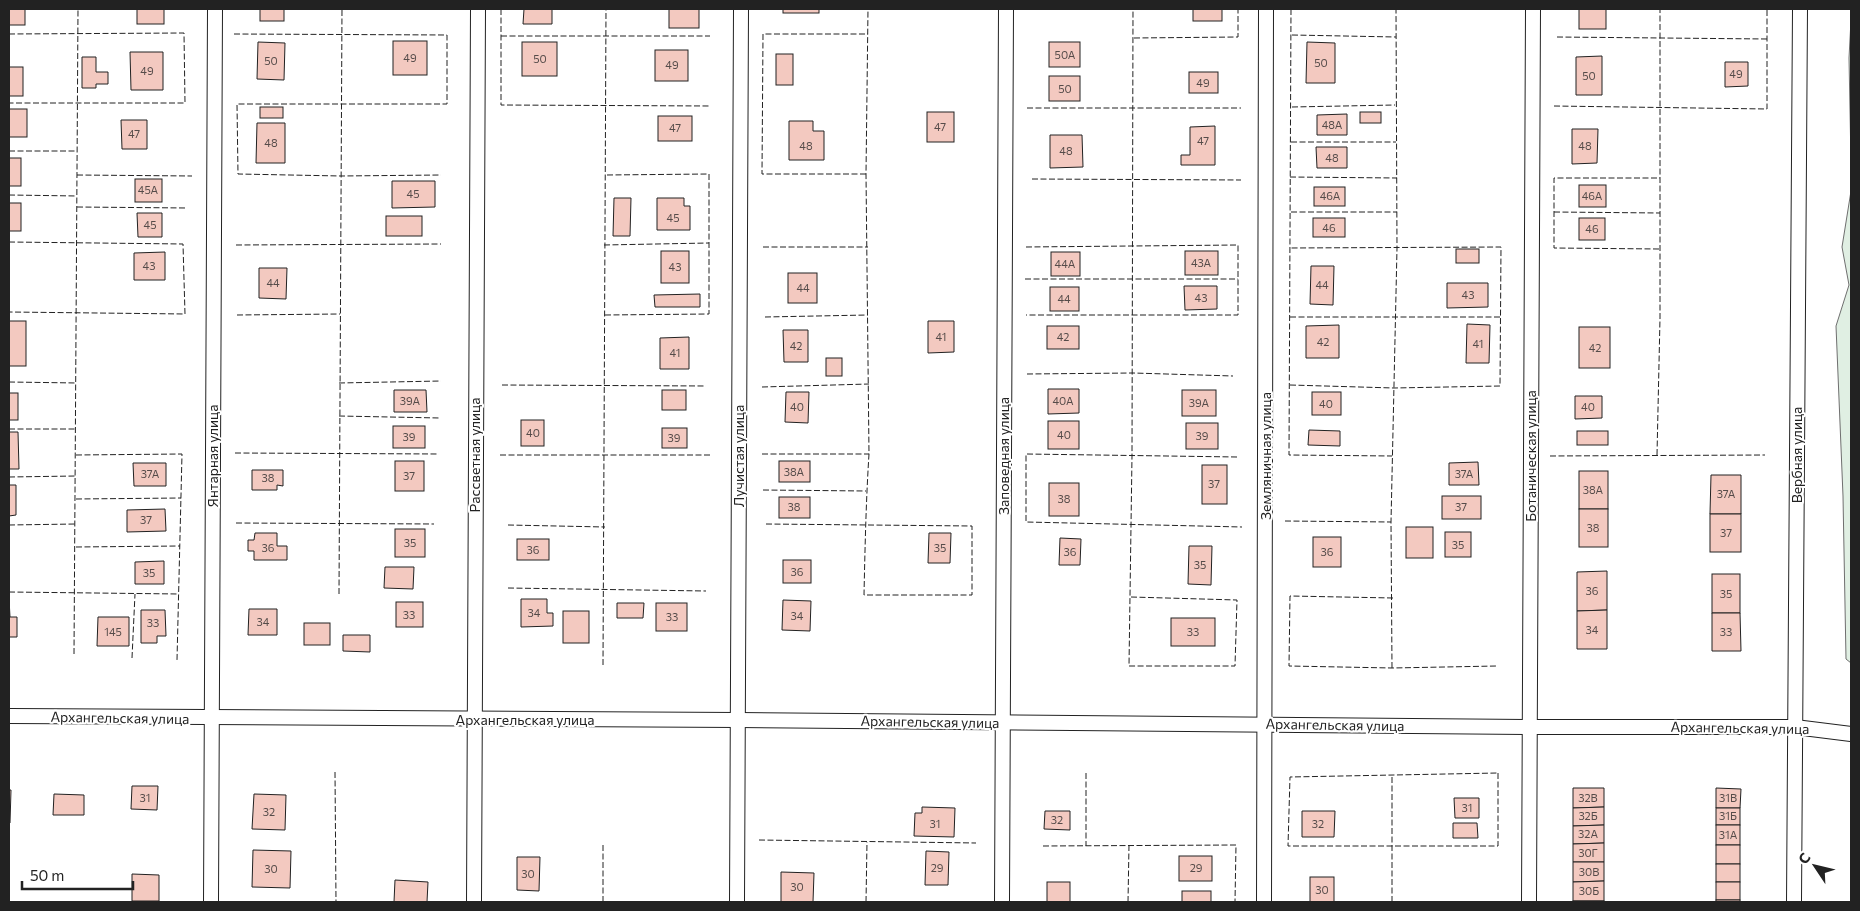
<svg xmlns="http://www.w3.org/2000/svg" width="1860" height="911" font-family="Commissioner,sans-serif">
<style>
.green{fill:#e0efe3;stroke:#6f6f6f}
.building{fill:#f3c9c0;stroke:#222}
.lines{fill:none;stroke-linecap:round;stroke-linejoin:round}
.street-casing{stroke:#222;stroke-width:16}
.street{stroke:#fff;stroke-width:14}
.fence{stroke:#222;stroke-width:1;stroke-dasharray:6 2.5;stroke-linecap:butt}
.labels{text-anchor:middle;stroke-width:4;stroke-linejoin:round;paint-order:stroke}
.number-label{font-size:11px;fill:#564c4a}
.street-label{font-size:14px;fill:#222;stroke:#fff}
</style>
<rect width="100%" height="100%" fill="#fff"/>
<g class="green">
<polygon points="1851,20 1851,163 1849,58"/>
<polygon points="1851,191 1851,663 1846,659 1843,496 1836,326 1849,285 1842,247"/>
</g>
<g class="building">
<rect x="9" y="9" width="16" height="16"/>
<rect x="137" y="9" width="27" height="15"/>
<rect x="260" y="9" width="24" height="12"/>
<polygon points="524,9 552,9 552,24 523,24"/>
<rect x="669" y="9" width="30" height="19"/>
<rect x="783" y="9" width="36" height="4"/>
<rect x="1193" y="9" width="29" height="12"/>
<rect x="1579" y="9" width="27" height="20"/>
<rect x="393" y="41" width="34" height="34"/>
<polygon points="258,42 285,43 284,80 257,79"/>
<rect x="522" y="42" width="35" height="34"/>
<rect x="1049" y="42" width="31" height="25"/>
<polygon points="1307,42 1335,43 1335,83 1306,83"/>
<rect x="655" y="50" width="33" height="31"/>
<polygon points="130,52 163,52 163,90 131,90"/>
<rect x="776" y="54" width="17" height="31"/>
<polygon points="1602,56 1602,95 1576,95 1576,57"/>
<polygon points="82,57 96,57 96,72 108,72 108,84 96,84 96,88 82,88"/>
<polygon points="1725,62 1748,62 1748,86 1725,87"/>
<rect x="9" y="67" width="14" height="29"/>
<rect x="1189" y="72" width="29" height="21"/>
<rect x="1049" y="76" width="31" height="25"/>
<rect x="260" y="107" width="23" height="11"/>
<rect x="9" y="109" width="18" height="28"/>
<rect x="927" y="112" width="27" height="30"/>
<rect x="1360" y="112" width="21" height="11"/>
<polygon points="1347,114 1347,135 1317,135 1317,115"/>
<rect x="658" y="116" width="34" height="25"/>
<polygon points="121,120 147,120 147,149 122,149"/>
<polygon points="789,121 813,121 813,131 824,131 824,160 789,160"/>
<polygon points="257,123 285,123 285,163 256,163"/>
<polygon points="1215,126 1215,165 1181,165 1181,155 1190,155 1190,127"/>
<polygon points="1572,129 1598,129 1597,163 1572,164"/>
<polygon points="1050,135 1082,135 1083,167 1050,168"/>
<polygon points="1316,147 1347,147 1347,168 1317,168"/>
<rect x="9" y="158" width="12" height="28"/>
<rect x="135" y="179" width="27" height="23"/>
<polygon points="392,181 435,181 435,207 392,208"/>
<rect x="1579" y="185" width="27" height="22"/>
<rect x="1314" y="187" width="31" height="19"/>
<polygon points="614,198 631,198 630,236 613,236"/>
<polygon points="657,198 684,198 684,206 690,206 690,230 657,230"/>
<rect x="9" y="203" width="12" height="28"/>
<polygon points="137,213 162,213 162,237 138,237"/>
<rect x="386" y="216" width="36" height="20"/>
<rect x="1313" y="218" width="32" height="19"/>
<rect x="1579" y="218" width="26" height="22"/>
<rect x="1456" y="249" width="23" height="14"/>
<rect x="661" y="251" width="28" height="32"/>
<rect x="1185" y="251" width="33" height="24"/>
<polygon points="165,252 165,280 134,280 134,253"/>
<rect x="1051" y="252" width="29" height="24"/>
<polygon points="1311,266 1334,266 1333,305 1310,304"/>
<polygon points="259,268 287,268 286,299 259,298"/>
<rect x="788" y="273" width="29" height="30"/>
<polygon points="1447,283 1488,283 1488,307 1447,308"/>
<polygon points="1184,286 1217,286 1217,309 1185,310"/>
<rect x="1050" y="287" width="29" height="24"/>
<polygon points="700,294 700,307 655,307 654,295"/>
<rect x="9" y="321" width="17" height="45"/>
<polygon points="928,321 954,321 954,352 928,353"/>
<polygon points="1467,324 1490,325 1489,363 1466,363"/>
<polygon points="1339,325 1339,358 1306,358 1306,326"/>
<rect x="1047" y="326" width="32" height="23"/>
<rect x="1579" y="327" width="31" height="41"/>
<polygon points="783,330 808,330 808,362 784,362"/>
<polygon points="689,337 689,369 660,369 660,338"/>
<rect x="826" y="358" width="16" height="18"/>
<polygon points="1048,389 1079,389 1079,413 1048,414"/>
<polygon points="394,390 426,390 427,412 394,412"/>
<rect x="662" y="390" width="24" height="20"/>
<rect x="1182" y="390" width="34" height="26"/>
<polygon points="786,392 809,392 808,423 785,422"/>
<rect x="1312" y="392" width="29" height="23"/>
<rect x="9" y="393" width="9" height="27"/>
<polygon points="1575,396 1602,396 1602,418 1575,419"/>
<rect x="521" y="420" width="23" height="26"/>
<rect x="1048" y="421" width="31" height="28"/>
<rect x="1186" y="423" width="32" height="26"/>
<rect x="393" y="426" width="32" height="22"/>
<rect x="662" y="428" width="25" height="20"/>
<polygon points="1309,430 1340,431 1340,446 1308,445"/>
<rect x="1577" y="431" width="31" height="14"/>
<polygon points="9,432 18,432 19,469 9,469"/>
<rect x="395" y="461" width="29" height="30"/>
<rect x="779" y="461" width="31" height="21"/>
<polygon points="1478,462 1479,485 1449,485 1449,463"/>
<polygon points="133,463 166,463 166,486 134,486"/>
<rect x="1202" y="465" width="25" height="39"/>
<polygon points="252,470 283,470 283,486 277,485 277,490 252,490"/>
<rect x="1579" y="471" width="29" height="38"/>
<polygon points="1711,475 1741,475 1741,514 1710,514"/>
<rect x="1049" y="483" width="30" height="33"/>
<polygon points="9,485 16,485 16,515 9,516"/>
<rect x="1442" y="496" width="39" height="23"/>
<rect x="779" y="497" width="31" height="21"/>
<polygon points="165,509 166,531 127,532 127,510"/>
<rect x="1579" y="509" width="29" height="38"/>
<rect x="1710" y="514" width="31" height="38"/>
<rect x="1406" y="527" width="27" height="31"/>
<rect x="395" y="529" width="30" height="28"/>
<rect x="1445" y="532" width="26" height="25"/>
<polygon points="255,533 277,533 277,546 287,546 287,560 254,560 254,551 248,551 248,540 254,540"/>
<polygon points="929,533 951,533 950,563 928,563"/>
<rect x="1313" y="537" width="28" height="30"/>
<polygon points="1060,538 1081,539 1080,565 1059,565"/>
<rect x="517" y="539" width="32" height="21"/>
<polygon points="1189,546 1212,546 1211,585 1188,584"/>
<rect x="783" y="560" width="28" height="23"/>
<polygon points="164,561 164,584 135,584 135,562"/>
<polygon points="385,567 414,567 413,589 384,588"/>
<polygon points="1607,571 1607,610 1577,611 1577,572"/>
<rect x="1712" y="574" width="28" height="39"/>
<polygon points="9,599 10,617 17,617 17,637 9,637"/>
<polygon points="521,599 547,599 547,613 553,613 553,626 521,627"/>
<polygon points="783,600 811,601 810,631 782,630"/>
<rect x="396" y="602" width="27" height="25"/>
<polygon points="617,603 644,603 643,618 617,618"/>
<rect x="656" y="603" width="31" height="28"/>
<polygon points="249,609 277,609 277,635 248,635"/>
<polygon points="141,610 165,610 166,636 157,636 157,643 141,643"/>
<polygon points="1607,610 1607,649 1577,649 1577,611"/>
<rect x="563" y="611" width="26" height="32"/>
<polygon points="1712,613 1740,613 1741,651 1712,651"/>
<polygon points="98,617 129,617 129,646 97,646"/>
<rect x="1171" y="618" width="44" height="28"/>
<rect x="304" y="623" width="26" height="22"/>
<polygon points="343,635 370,635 370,652 343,651"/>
<polygon points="132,786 158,786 157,810 131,809"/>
<polygon points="1573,788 1604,788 1604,807 1573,808"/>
<polygon points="1716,788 1741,789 1740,808 1716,808"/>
<polygon points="9,790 11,790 10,823 9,822"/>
<polygon points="54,794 84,795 84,815 53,815"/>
<polygon points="254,794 286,795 285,830 252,829"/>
<polygon points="1454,798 1479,798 1479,818 1455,818"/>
<polygon points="922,807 955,808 954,837 914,836 915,813 922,813"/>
<polygon points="1604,807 1604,825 1573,826 1573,808"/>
<rect x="1716" y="808" width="24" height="17"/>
<polygon points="1045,811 1070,811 1070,830 1044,829"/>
<polygon points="1302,811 1335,811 1334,837 1302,837"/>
<polygon points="1453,823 1477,823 1478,838 1453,838"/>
<polygon points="1604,825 1604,843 1573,844 1573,826"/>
<rect x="1716" y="825" width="24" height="20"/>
<polygon points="1604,843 1604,862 1573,862 1573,844"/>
<rect x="1716" y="845" width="24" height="19"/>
<polygon points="253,850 291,851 290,888 252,887"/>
<polygon points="926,851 949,852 948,885 925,885"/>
<rect x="1179" y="856" width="33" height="25"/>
<polygon points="517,857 540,857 539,891 517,890"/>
<polygon points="1573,862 1604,862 1604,881 1573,882"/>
<rect x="1716" y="864" width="24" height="18"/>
<polygon points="781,872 814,873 813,902 781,902"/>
<polygon points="132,874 159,875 159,901 132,901"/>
<rect x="1310" y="877" width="24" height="25"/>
<polygon points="395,880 428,882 427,902 394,902"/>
<polygon points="1604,881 1604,901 1573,901 1573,882"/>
<rect x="1047" y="882" width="23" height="20"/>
<rect x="1716" y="882" width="24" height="18"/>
<rect x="1182" y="891" width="29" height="11"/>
<rect x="1716" y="900" width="24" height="2"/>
<rect x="1573" y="901" width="31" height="1"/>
</g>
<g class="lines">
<defs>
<g id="street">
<polyline points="9,716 738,720 1530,727 1795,727 1851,734"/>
<polyline points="211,902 215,9"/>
<polyline points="474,902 478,9"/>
<polyline points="737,902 741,9"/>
<polyline points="1002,902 1006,9"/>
<polyline points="1264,902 1266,9"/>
<polyline points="1529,902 1533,9"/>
<polyline points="1794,902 1800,9"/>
</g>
</defs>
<use href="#street" class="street-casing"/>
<use href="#street" class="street"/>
<g class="fence">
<polyline points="501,9 501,105 710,106"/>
<polyline points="1291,9 1289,455 1392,456"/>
<polyline points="9,34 184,33 185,103 9,103"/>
<polyline points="234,34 447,35 447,104 237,104 238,174 341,176 441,175"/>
<polyline points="1292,35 1396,37"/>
<polyline points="501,36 710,36"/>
<polyline points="1557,37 1767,39"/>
<polyline points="1134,38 1238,37 1238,9"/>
<polyline points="1554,106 1767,109 1767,9"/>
<polyline points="1292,107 1395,105"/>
<polyline points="1027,108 1241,108"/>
<polyline points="1291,142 1396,142"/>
<polyline points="9,151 77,151"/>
<polyline points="866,174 762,174 763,34 868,34"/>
<polyline points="77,175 192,176"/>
<polyline points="1290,177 1397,178"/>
<polyline points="1032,179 1241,180"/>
<polyline points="9,195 77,196"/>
<polyline points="77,207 187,208"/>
<polyline points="1291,212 1397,212"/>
<polyline points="1554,212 1660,213"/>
<polyline points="9,242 183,244 185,314 9,312"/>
<polyline points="236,245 441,244"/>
<polyline points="604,245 709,243"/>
<polyline points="763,247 868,247"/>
<polyline points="1026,247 1238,245 1238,315 1026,315"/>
<polyline points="1659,249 1554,248 1554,178 1660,178"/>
<polyline points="1025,279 1238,279"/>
<polyline points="237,315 340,314"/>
<polyline points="605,315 709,314 709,174 606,175"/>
<polyline points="765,317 868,315"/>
<polyline points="1290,317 1501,317"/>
<polyline points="1027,374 1133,373 1233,376"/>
<polyline points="9,382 77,383"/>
<polyline points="339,383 441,381"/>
<polyline points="502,385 706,386"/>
<polyline points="1290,385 1394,388 1500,386 1501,247 1291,248"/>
<polyline points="762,387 869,384"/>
<polyline points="339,416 440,418"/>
<polyline points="9,429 76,429"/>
<polyline points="235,453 439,454"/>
<polyline points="762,454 869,454"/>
<polyline points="76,455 182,454 177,660"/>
<polyline points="500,455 711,455"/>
<polyline points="1657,455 1660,318 1660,9"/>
<polyline points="1550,456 1765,455"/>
<polyline points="1237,457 1026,454 1026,522 1242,527"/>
<polyline points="9,477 76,476"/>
<polyline points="763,490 866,491"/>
<polyline points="76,499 181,498"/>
<polyline points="1285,521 1391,522"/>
<polyline points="236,523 434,524"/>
<path d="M766 524 972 526V595H864C865 548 866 501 869 454L866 174 868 9"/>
<polyline points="9,525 76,524"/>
<polyline points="508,525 605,527"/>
<polyline points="76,547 180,546"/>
<polyline points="508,588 706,591"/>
<polyline points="9,592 179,594"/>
<polyline points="339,594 342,9"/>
<polyline points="1131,597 1237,600 1235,666 1129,666 1132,456 1133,9"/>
<polyline points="1393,598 1290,596 1289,666 1392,668 1497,666"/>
<polyline points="74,654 78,9"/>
<polyline points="132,658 135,594"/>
<polyline points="603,665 606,9"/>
<polyline points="1392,668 1391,522 1397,248 1396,9"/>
<polyline points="335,772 336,902"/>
<polyline points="1086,773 1086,846"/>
<polygon points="1498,773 1498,846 1288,846 1290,777"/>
<polyline points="759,840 976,843"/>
<polyline points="1043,846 1236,845 1235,902"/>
<polyline points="603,902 603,844"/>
<polyline points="866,902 867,842"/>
<polyline points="1128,902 1129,845"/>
<polyline points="1392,902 1392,776"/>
</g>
</g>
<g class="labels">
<g class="number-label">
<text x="1065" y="59">50А</text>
<text x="410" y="62">49</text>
<text x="540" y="63">50</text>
<text x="271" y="65">50</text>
<text x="1321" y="67">50</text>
<text x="672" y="69">49</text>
<text x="147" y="75">49</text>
<text x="1736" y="78">49</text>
<text x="1589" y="80">50</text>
<text x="1203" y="87">49</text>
<text x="1065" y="93">50</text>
<text x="1332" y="129">48А</text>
<text x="940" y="131">47</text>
<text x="675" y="132">47</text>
<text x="134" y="138">47</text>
<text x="1203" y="145">47</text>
<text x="271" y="147">48</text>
<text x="806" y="150">48</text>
<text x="1585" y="150">48</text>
<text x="1066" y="155">48</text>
<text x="1332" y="162">48</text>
<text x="148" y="194">45А</text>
<text x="413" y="198">45</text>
<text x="1330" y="200">46А</text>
<text x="1592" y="200">46А</text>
<text x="673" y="222">45</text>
<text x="150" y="229">45</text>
<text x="1329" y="232">46</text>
<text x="1592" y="233">46</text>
<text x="1201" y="267">43А</text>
<text x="1065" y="268">44А</text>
<text x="149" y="270">43</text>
<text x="675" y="271">43</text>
<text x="273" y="287">44</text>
<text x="1322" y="289">44</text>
<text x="803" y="292">44</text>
<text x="1468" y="299">43</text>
<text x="1201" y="302">43</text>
<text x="1064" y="303">44</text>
<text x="941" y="341">41</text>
<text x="1063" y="341">42</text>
<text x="1323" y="346">42</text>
<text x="1478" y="348">41</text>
<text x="796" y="350">42</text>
<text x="1595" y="352">42</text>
<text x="675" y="357">41</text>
<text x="410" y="405">39А</text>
<text x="1063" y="405">40А</text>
<text x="1199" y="407">39А</text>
<text x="1326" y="408">40</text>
<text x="797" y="411">40</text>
<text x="1588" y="411">40</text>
<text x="533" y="437">40</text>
<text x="1064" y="439">40</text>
<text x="1202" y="440">39</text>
<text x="409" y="441">39</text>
<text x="674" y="442">39</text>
<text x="794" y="476">38А</text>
<text x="150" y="478">37А</text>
<text x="1464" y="478">37А</text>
<text x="409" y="480">37</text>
<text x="268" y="482">38</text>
<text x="1214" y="488">37</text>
<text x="1593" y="494">38А</text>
<text x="1726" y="498">37А</text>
<text x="1064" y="503">38</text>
<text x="794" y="511">38</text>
<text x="1461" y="511">37</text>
<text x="146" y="524">37</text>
<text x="1593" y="532">38</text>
<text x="1726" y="537">37</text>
<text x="410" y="547">35</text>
<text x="1458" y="549">35</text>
<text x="268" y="552">36</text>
<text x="940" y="552">35</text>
<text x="533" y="554">36</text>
<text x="1070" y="556">36</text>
<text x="1327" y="556">36</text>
<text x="1200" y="569">35</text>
<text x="797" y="576">36</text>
<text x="149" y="577">35</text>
<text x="1592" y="595">36</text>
<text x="1726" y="598">35</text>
<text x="534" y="617">34</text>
<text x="409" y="619">33</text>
<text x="797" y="620">34</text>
<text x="672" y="621">33</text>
<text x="263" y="626">34</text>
<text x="153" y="627">33</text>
<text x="1592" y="634">34</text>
<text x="113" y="636">145</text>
<text x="1193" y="636">33</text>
<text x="1726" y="636">33</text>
<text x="145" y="802">31</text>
<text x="1588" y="802">32В</text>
<text x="1728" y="802">31В</text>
<text x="1467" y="812">31</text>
<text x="269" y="816">32</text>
<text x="1588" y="820">32Б</text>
<text x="1728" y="820">31Б</text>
<text x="1057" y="824">32</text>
<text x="935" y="828">31</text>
<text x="1318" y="828">32</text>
<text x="1588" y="838">32А</text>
<text x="1728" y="839">31А</text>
<text x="1588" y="857">30Г</text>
<text x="937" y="872">29</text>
<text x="1196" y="872">29</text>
<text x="271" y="873">30</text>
<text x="1589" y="876">30В</text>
<text x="528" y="878">30</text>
<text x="797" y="891">30</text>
<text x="1322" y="894">30</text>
<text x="1589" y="895">30Б</text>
</g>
<g class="street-label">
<text transform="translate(475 455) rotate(-90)" y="5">Рассветная улица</text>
<text transform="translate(1797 455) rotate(-90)" y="5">Вербная улица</text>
<text transform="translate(213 456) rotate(-90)" y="5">Янтарная улица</text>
<text transform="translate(739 456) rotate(-90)" y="5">Лучистая улица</text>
<text transform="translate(1004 456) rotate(-90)" y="5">Заповедная улица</text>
<text transform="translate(1266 456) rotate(-90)" y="5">Земляничная улица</text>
<text transform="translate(1531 456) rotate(-90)" y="5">Ботаническая улица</text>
<text transform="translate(120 718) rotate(1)" y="5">Архангельская улица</text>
<text x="525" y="725">Архангельская улица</text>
<text transform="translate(930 722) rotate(1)" y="5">Архангельская улица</text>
<text transform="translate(1335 725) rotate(1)" y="5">Архангельская улица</text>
<text transform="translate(1740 728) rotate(1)" y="5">Архангельская улица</text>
</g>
</g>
<rect width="1860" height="911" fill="none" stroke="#222222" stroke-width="20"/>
<g transform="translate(1815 866) rotate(305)" stroke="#ffffff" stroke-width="4" paint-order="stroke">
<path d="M0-4L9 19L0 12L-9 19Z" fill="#222222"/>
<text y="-8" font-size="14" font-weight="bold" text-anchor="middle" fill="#222222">С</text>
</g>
<path d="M22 881v8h111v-8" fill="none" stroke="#222222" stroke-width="2.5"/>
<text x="30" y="881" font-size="15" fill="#222222" stroke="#ffffff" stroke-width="4" paint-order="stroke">50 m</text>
</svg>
